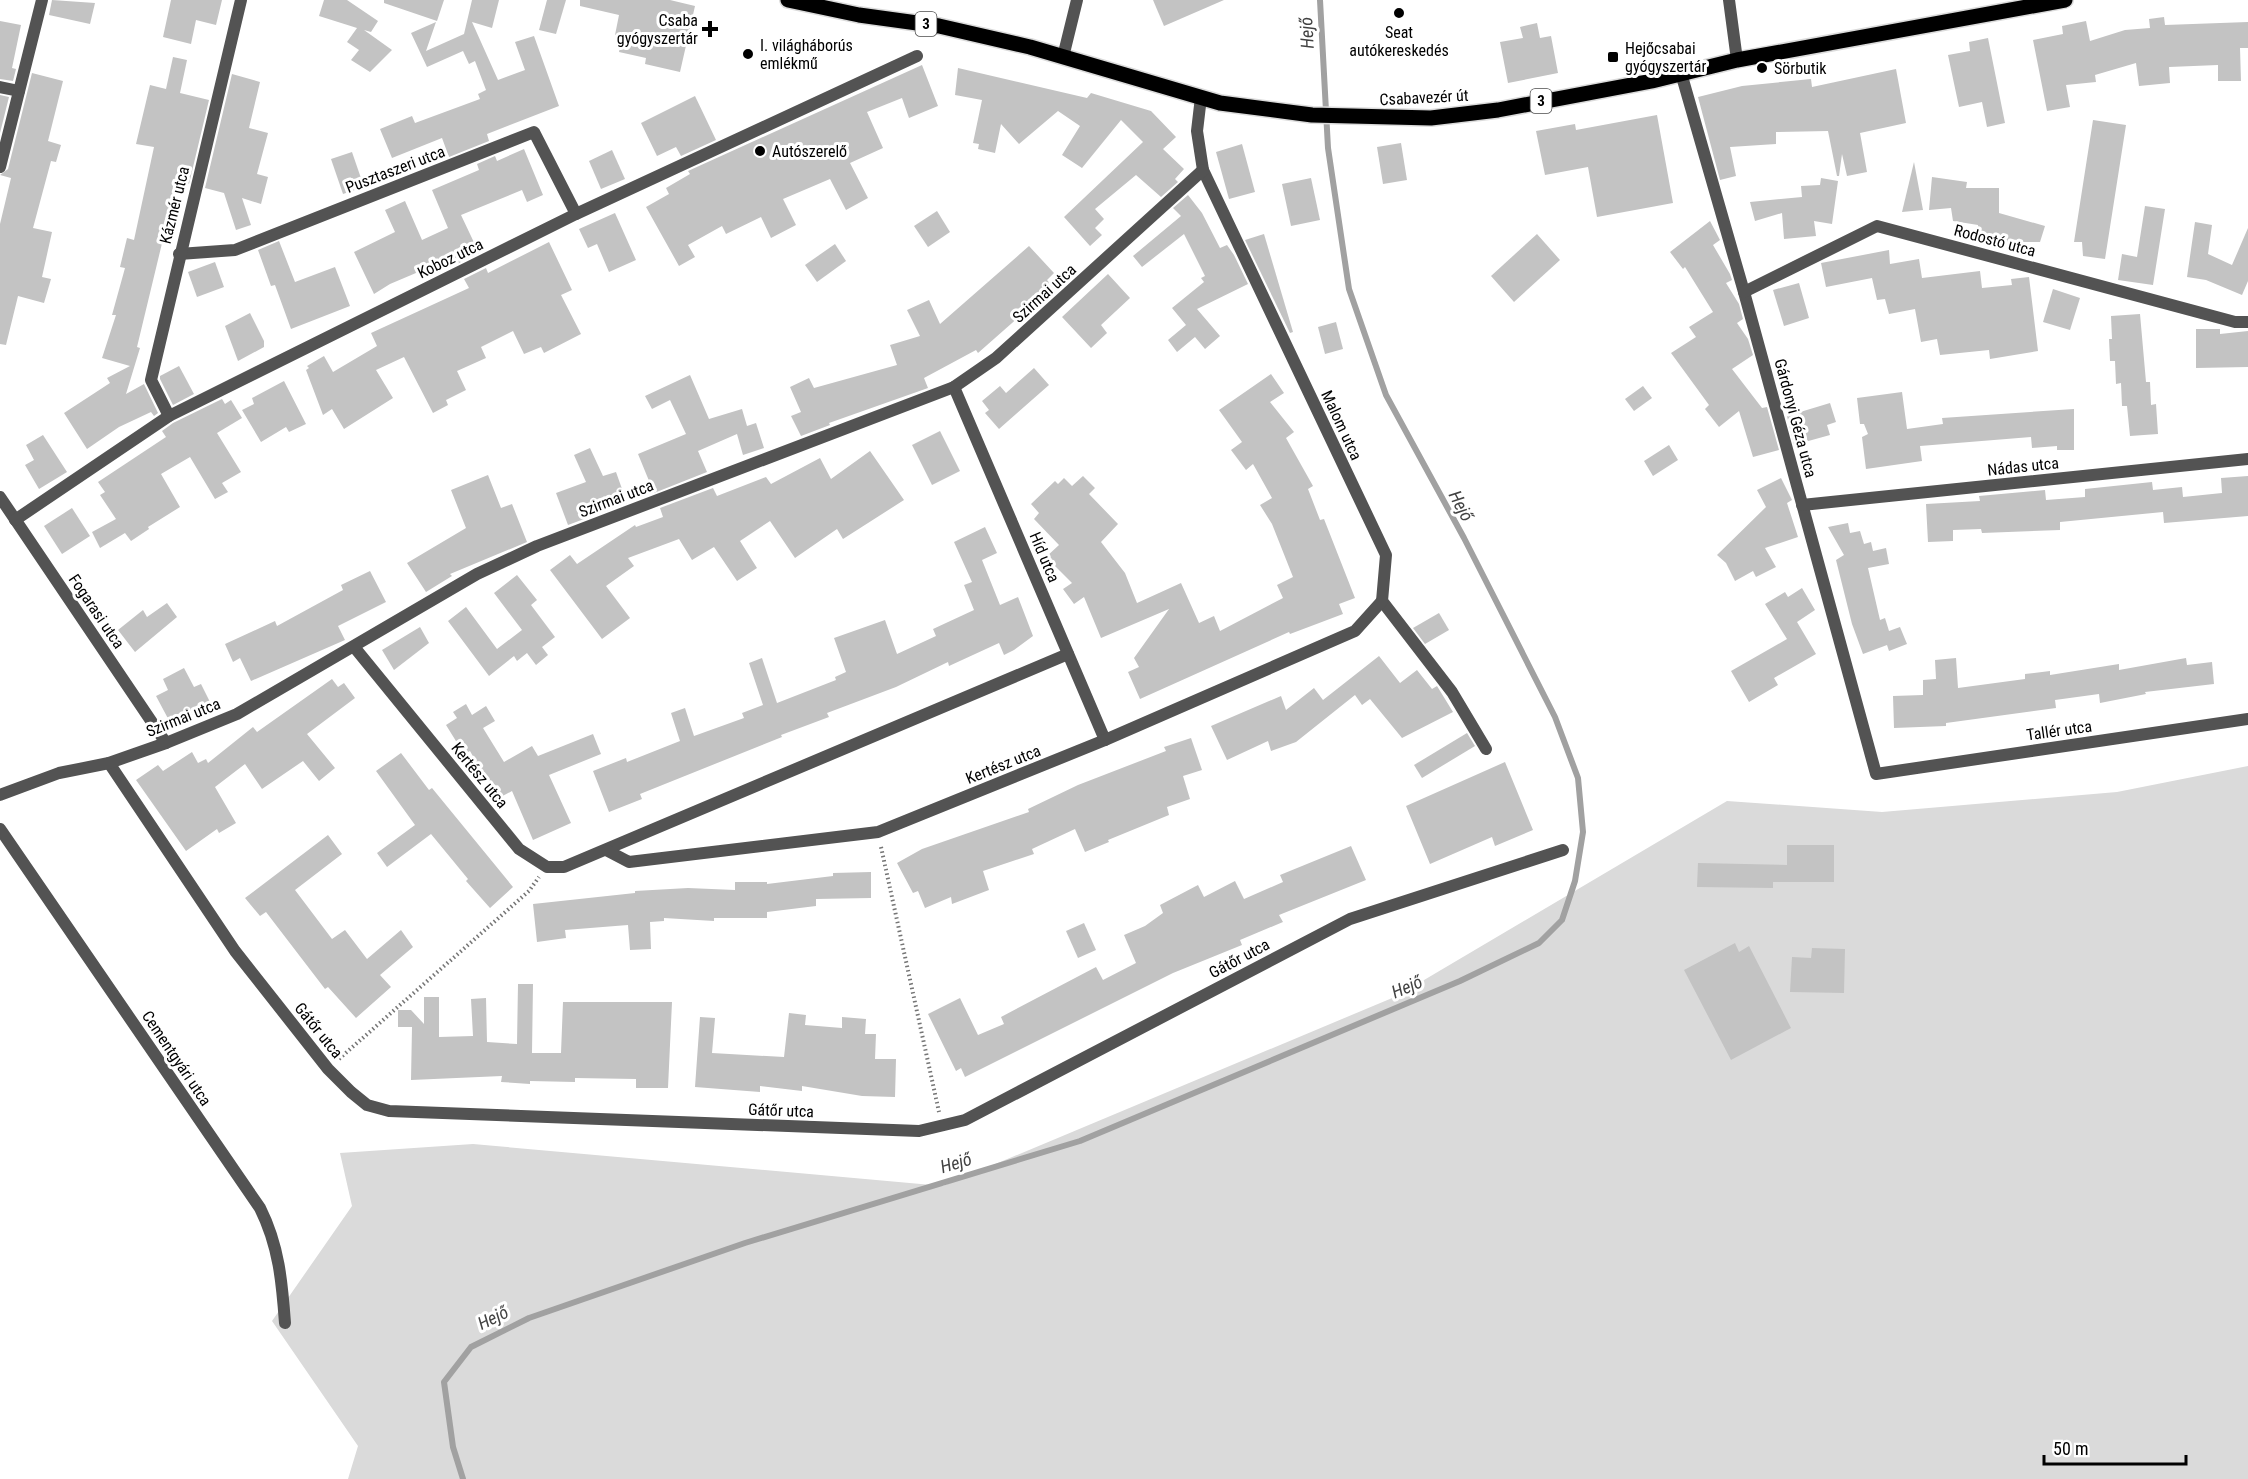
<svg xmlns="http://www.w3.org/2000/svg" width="2248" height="1479" font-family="'Roboto Condensed',sans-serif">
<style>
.green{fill:#dadada}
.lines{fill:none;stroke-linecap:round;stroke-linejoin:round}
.stream{stroke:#a1a1a1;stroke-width:6}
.building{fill:#c3c3c3}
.primary-casing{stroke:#dbdbdb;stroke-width:18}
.path{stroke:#757575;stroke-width:4;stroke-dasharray:1.5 3;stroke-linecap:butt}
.street{stroke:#535353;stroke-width:12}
.primary{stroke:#000;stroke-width:15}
.poi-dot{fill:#000;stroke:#fff;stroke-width:2}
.labels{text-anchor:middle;stroke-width:6;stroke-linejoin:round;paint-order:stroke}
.shield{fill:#fff;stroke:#4c4c4c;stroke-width:1.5}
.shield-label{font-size:15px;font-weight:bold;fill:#000}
.poi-label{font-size:16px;fill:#000;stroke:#fff;text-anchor:start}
.street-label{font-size:16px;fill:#000;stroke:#fff}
.water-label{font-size:18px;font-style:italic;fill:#424242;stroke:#fff}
</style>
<rect width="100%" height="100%" fill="#fff"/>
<polygon class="green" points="2248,766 2248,1479 348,1479 358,1446 272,1321 352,1206 340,1153 473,1144 943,1186 1397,996 1727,801 1882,812 2117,792"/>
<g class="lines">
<polyline class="stream" points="463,1479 453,1447 444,1382 471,1347 529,1318 745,1243 1080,1141 1460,981 1539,943 1562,920 1575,881 1583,832 1578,778 1555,717 1464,538 1386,395 1349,289 1328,148 1320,0"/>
</g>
<g class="building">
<polygon points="52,0 95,3 90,24 49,15"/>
<polygon points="171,0 222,0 216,25 196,20 191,44 163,37"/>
<polygon points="324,0 347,0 378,21 371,32 364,30 392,50 370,72 351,60 359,50 347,42 357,28 319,16"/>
<polygon points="384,0 444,0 437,21 384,3"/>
<polygon points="472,0 499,0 492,28 472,22 498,80 525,70 515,42 534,36 559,106 487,134 489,141 449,157 442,138 392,158 380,129 412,116 415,123 480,99 478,94 486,90 475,61 469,64 463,51 427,67 411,33 436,22 426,51 464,34"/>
<polygon points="547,0 566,0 556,34 539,30"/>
<polygon points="580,0 670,0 695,6 680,72 645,64 646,58 619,52 622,37 615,35 619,15 580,6"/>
<polygon points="1153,0 1224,0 1164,26"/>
<polygon points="2164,17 2165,25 2248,22 2248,48 2240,48 2241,81 2218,81 2218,65 2169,67 2170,83 2139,86 2136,63 2095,75 2096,82 2066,85 2070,107 2047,111 2033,40 2063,34 2062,26 2086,21 2090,41 2125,30 2150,28 2149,19"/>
<polygon points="0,21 21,25 12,68 16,69 13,81 0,79"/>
<polygon points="1537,23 1540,38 1551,36 1558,73 1508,83 1500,42 1523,38 1520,27"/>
<polygon points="1988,38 2005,123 1987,127 1982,102 1959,107 1948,55 1970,51 1969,42"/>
<polygon points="173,57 187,60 180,93 209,100 189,184 177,181 137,347 140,348 126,394 144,384 158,413 154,416 151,412 119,427 87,449 64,413 110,383 107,378 130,366 102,358 116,315 112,315 125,268 120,267 127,238 134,240 154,147 136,144 150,85 166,89"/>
<polygon points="922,65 938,106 909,118 902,98 867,112 883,148 850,163 868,198 846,210 830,179 783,199 796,225 771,238 761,217 726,234 722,226 688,245 695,257 679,266 646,207 669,194 666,188 690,174 688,171"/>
<polygon points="958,68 1087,98 1091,93 1151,111 1176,137 1163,149 1184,169 1175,179 1178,182 1161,197 1136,175 1095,209 1104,219 1095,228 1102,235 1090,246 1064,217 1143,142 1121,120 1082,168 1062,155 1080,126 1058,111 1019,144 1001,124 995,153 978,149 979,144 973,143 982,100 955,95"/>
<polygon points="1896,69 1906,123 1860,133 1867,172 1847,176 1842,154 1839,176 1837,176 1828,131 1776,132 1776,144 1730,147 1736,176 1720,180 1698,97 1742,86 1811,79 1812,87"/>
<polygon points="32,73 63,81 48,141 61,145 56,162 51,161 33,228 52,232 42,277 51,279 44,303 18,296 6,345 0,344 0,224 11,178 0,175 8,169"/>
<polygon points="232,74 260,82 249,128 268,133 257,174 268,177 261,204 242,198 251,225 236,230 224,193 205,188"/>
<polygon points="0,95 9,97 0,133"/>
<polygon points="695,96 716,140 681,156 676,147 657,156 641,123"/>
<polygon points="1657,115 1673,203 1597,217 1588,167 1545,175 1536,131 1575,124 1576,130"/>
<polygon points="2093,120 2126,125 2105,259 2083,256 2082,242 2074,242"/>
<polygon points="1401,143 1407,180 1383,184 1377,147"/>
<polygon points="1242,144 1255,192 1229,199 1216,152"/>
<polygon points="524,149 543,195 527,202 522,190 461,215 479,253 457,264 455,259 449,259 390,284 374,294 354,252 395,232 385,210 405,201 422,240 448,228 432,190 479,170 477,164 495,156 497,161"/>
<polygon points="612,150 625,179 601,189 589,161"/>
<polygon points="352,152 364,187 343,194 331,159"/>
<polygon points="1914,162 1923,210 1902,212"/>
<polygon points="1932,177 1967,182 1966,188 1999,188 1999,213 2045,226 2040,242 1978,242 1978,225 1953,221 1951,208 1929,210"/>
<polygon points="1311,178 1320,220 1291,226 1282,184"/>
<polygon points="1821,178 1838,181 1832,224 1814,221 1816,236 1784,239 1782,213 1755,221 1750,202 1802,197 1801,186 1820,185"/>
<polygon points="1188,195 1202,213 1220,248 1227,245 1234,255 1248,284 1197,309 1220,336 1205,349 1195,337 1177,352 1168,340 1186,325 1172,308 1204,282 1201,278 1205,276 1184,234 1142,267 1133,256 1181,216 1173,208"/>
<polygon points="2145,206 2165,209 2153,285 2118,280 2122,254 2137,257"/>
<polygon points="937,211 950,232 928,247 914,226"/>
<polygon points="615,213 636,260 609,272 597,244 588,248 579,229"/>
<polygon points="1710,221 1720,240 1713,245 1730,274 1732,280 1726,283 1739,304 1743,319 1737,323 1748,339 1753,355 1732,369 1762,408 1767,407 1779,450 1753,457 1739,411 1719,427 1705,409 1709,405 1671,353 1696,337 1689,327 1713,312 1685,267 1683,269 1670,252"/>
<polygon points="2195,222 2212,225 2208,254 2232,265 2248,228 2248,281 2242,295 2206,280 2187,277"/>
<polygon points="1264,234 1293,332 1290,333 1245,240"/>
<polygon points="1537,234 1560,260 1514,302 1491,276"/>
<polygon points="279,241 295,282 335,267 350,306 291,329 275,285 271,286 258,250"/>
<polygon points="549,242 572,290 561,295 581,334 544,353 541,347 524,354 513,331 481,347 486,358 457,371 466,390 446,400 448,405 433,413 404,357 376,370 393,398 344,429 332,409 323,415 306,370 309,368 307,366 324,356 333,372 377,346 371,333 469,288 464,279 486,268 488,273"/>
<polygon points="835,244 846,261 817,282 805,265"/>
<polygon points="1029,246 1054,273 1047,280 1053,287 978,353 976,350 924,378 928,388 829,423 830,425 801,436 791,416 801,412 790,387 809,378 814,388 897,365 890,345 920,336 907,310 929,300 940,324"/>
<polygon points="1889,250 1890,264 1919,259 1922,278 1980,271 1982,288 2012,285 2011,279 2029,277 2038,351 1990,359 1989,350 1940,355 1937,339 1921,342 1915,309 1889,314 1885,299 1877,300 1872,278 1826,287 1821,263"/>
<polygon points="215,262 224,287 197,297 188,272"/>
<polygon points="1108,274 1130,298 1101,325 1107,333 1091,348 1062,317"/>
<polygon points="1799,283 1809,318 1784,326 1773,290"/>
<polygon points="2053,289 2080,298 2070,330 2043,322"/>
<polygon points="250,313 264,341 264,347 238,361 225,326"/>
<polygon points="2140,314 2146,382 2150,382 2151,405 2156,404 2158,434 2130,436 2127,406 2122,406 2121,383 2116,384 2115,361 2110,361 2109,339 2112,339 2111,316"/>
<polygon points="1336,322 1343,349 1325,354 1318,327"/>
<polygon points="2196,329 2220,329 2220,334 2248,331 2248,367 2196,368"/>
<polygon points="179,366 194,394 173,405 160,379 160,376"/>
<polygon points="1034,368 1049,385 999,429 985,413 989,410 982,401 1000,386 1006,393"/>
<polygon points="1271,374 1284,393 1270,402 1294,432 1286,438 1313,486 1308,489 1320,520 1324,519 1355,598 1339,604 1343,614 1290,634 1289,632 1140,699 1128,672 1139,667 1134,658 1169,609 1101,638 1084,597 1074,604 1063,589 1072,583 1046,557 1059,545 1034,519 1039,513 1031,504 1055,481 1058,484 1064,478 1072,486 1083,476 1095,488 1089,494 1118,524 1101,542 1125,573 1137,603 1181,583 1199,623 1214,616 1220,631 1283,598 1277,585 1293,577 1272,524 1260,505 1272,498 1253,464 1246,470 1231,450 1242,442 1219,410"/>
<polygon points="690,375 709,419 742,409 747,426 756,423 764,448 743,455 737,434 698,451 707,472 654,493 638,454 686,434 670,400 652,409 645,396"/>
<polygon points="284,381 306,424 289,432 286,427 261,442 242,410 254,404 252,398"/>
<polygon points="1643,386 1652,398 1634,411 1625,399"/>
<polygon points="1902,392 1907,429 1943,424 1942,418 2074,409 2074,450 2057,450 2057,446 2032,448 2031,437 1920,446 1922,461 1866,469 1862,437 1868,434 1864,424 1860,424 1857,398"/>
<polygon points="222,399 225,404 231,400 242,418 217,433 241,472 222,483 228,492 215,499 190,457 161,474 180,507 148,527 149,529 131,541 125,533 100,548 92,532 116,519 100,495 105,492 98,482 166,437 162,431 173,423"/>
<polygon points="1830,403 1836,422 1827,425 1830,435 1794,445 1787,416"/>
<polygon points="940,431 960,471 932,485 912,445"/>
<polygon points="43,435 67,472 39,489 25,465 34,460 26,445"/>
<polygon points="1669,445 1678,460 1653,476 1644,461"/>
<polygon points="590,448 603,476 616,472 627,503 568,525 556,493 586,482 574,455"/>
<polygon points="870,451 904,500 843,539 837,529 795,558 770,521 740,541 757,568 737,581 714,547 692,560 679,539 628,558 634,566 606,586 630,618 602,639 550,570 570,555 577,564 635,525 636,527 663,517 660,508 713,488 717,496 766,477 771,484 820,458 831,479"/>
<polygon points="488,475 501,508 512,504 527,542 450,574 452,576 426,592 407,563 466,528 451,490"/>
<polygon points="2248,476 2248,516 2164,523 2163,512 2060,522 2060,530 1982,533 1981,529 1953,530 1953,541 1928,542 1926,504 1980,501 1979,496 2045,490 2046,500 2085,497 2085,489 2152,482 2153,490 2182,487 2183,497 2222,493 2221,478"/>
<polygon points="1781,478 1792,500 1787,503 1798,537 1765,548 1776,567 1756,577 1753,571 1735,581 1726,563 1717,555 1766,507 1757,490"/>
<polygon points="72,508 90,536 62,554 44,526"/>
<polygon points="1848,523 1850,533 1860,531 1864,544 1871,542 1873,551 1886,548 1889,564 1868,568 1880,620 1885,618 1889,631 1900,627 1907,644 1889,651 1887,645 1863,654 1852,624 1836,560 1844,555 1828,527"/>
<polygon points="985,527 997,553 982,560 1000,605 1018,597 1033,636 1014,650 1004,655 999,643 949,666 948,662 896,687 827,713 829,717 781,735 782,737 640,794 642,799 609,812 593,771 626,758 627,762 680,741 671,713 685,708 694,736 744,718 742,713 763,705 749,663 762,658 777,703 836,680 835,677 846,672 834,638 885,620 897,654 936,636 933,629 974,610 964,585 972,582 954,542"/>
<polygon points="370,571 386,602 338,626 345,640 251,681 240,658 233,662 225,644 275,621 277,626 343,590 341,585"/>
<polygon points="517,575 537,600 531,605 555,637 542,647 548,655 536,665 527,653 517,661 514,656 489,676 448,621 466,607 497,649 522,630 494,593"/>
<polygon points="1802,588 1815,610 1797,622 1816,654 1774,678 1778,685 1749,702 1731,671 1787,639 1765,604 1785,592 1788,597"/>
<polygon points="167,603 177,617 135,652 118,630 143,610 147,617"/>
<polygon points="1439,613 1449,630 1425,644 1413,628"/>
<polygon points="420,627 429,643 394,670 382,650"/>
<polygon points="1379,656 1400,683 1417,670 1432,689 1437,686 1453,712 1402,738 1370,699 1362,705 1355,695 1296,742 1271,751 1268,741 1227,760 1211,726 1281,696 1286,710 1314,688 1323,700"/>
<polygon points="1956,658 1958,688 2025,679 2025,674 2050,671 2050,675 2119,664 2119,670 2186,658 2187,665 2212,662 2214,684 2145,692 2146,694 2100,703 2099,694 2055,700 2056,708 1946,723 1946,726 1894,728 1893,696 1923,695 1923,680 1936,679 1935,660"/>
<polygon points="184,668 194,687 201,684 212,706 172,726 156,696 168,690 163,679"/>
<polygon points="332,679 338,687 344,683 355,698 307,734 335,768 319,781 303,761 262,789 245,764 215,787 236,823 219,833 217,829 186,851 136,780 158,765 163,771 192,752 198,763 206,759 208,763 253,727 257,732"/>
<polygon points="466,704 472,715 486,706 495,721 483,728 504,762 532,746 538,756 593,734 601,754 549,775 571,823 533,840 512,791 497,799 470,751 464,754 446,725 457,718 453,712"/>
<polygon points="1467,733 1475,746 1422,778 1414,765"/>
<polygon points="1191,738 1202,770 1183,776 1190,799 1167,807 1169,815 1108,840 1109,842 1085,852 1075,829 1032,849 1034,854 983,871 989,890 952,904 951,897 925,908 918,891 913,893 897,863 922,849 1029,812 1028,809 1078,785 1166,751 1164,747"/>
<polygon points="401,753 429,790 432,788 513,887 490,908 466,881 468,879 431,834 387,867 377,853 415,825 376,771"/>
<polygon points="1505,762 1533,830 1495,846 1492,837 1430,864 1406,806"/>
<polygon points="328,835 342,854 295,890 332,939 345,930 367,959 401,930 413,947 380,975 391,987 356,1018 328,987 325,989 266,912 260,916 245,898"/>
<polygon points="1787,845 1834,845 1834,882 1773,882 1773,888 1697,887 1698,863 1787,865"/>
<polygon points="1351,846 1366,880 1279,915 1283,922 1240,940 1242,945 1173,973 965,1077 961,1068 956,1071 928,1014 960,998 978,1035 1004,1024 1001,1017 1096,967 1103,980 1136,963 1124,935 1145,926 1163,913 1160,905 1198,885 1204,897 1235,881 1244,899 1283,882 1280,875"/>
<polygon points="871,872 871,898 816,899 816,906 767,912 767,918 714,918 714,921 664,918 664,921 650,922 651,949 630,950 628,925 565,930 566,938 537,942 533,904 635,893 635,891 688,888 735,890 735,882 767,882 767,884 833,876 833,873"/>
<polygon points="1084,923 1096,950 1078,958 1066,931"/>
<polygon points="1735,943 1739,952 1749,946 1791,1028 1731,1060 1684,970"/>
<polygon points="1812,948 1845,949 1844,993 1790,992 1792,957 1811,958"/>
<polygon points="518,984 533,984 532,1053 561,1053 563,1002 672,1002 668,1088 636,1088 636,1079 575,1078 575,1082 530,1081 530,1084 501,1082 502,1076 411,1080 412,1027 398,1027 398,1010 411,1010 424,1024 424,997 439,997 439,1037 473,1036 471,999 486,998 487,1042 517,1044"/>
<polygon points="789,1013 806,1015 805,1025 842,1028 842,1017 866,1019 865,1034 876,1034 875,1059 896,1059 895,1097 862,1096 802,1086 802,1091 760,1086 760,1092 695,1087 700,1017 715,1018 712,1053 784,1057"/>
</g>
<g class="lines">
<defs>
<polyline id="primary" points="788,0 859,15 939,26 1030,47 1220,103 1312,115 1431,118 1498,110 1652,81 1737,60 2065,0"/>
</defs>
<use href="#primary" class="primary-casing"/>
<g class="path">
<polyline points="881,847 939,1112"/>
<polyline points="339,1059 529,891 539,877"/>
</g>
<g class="street">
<polyline points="1729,0 1737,60"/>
<polyline points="1063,57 1077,0"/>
<polyline points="1681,73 1744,292 1876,774 2248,719"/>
<polyline points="0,87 19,91"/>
<polyline points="1201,97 1197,131 1203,170 1386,555 1382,601 1452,692 1486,749"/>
<polyline points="0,167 42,0"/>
<polyline points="179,254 235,250 534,132 576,214"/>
<polyline points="1744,292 1877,226 2235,322 2248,322"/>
<polyline points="954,387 1105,740"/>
<polyline points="169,416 151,380 241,0"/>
<polyline points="0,497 166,743"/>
<polyline points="1802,505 2248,459"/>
<polyline points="15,520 169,416 576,214 917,56"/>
<polyline points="355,648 519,849 547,867 564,867 1068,654"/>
<polyline points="109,763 235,951 328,1069 351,1092 367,1105 389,1111 919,1131 965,1120 1350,919 1563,850"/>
<polyline points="0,795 59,773 109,763 166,743 237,714 477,574 537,546 954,387 996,358 1203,170"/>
<path d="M0 829 260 1208C279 1246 282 1282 285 1323"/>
<polyline points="608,851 629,862 878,832 1105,740 1355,631 1382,601"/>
</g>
<use href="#primary" class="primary"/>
</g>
<g class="poi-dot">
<circle cx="1399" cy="13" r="6"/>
<path d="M707 20h6v6h6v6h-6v6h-6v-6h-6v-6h6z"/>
<circle cx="748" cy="54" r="6"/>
<rect x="1607" y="51" width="12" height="12" rx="3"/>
<circle cx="1762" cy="68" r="6"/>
<circle cx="760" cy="151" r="6"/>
</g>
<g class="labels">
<g class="shield">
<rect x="915.5" y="12" width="21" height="24" rx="4.5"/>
<rect x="1530.5" y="89" width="21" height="24" rx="4.5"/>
</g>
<g class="shield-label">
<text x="926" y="29">3</text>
<text x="1541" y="106">3</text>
</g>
<g class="poi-label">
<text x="698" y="26" text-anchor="end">Csaba<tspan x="698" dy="18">gyógyszertár</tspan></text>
<text x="1399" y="38" text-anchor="middle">Seat<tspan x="1399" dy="18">autókereskedés</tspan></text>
<text x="760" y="51">I. világháborús<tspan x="760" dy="18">emlékmű</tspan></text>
<text x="1625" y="54">Hejőcsabai<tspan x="1625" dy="18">gyógyszertár</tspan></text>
<text x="1774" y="74">Sörbutik</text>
<text x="772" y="157">Autószerelő</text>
</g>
<g class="street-label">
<text transform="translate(1424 97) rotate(-3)" y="6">Csabavezér út</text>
<text transform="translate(395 169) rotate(-21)" y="6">Pusztaszeri utca</text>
<text transform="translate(174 205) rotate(-76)" y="6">Kázmér utca</text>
<text transform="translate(1995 240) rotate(15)" y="6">Rodostó utca</text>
<text transform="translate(450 258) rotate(-26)" y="6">Koboz utca</text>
<text transform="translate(1044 293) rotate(-42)" y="6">Szirmai utca</text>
<text transform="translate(1796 418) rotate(75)" y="6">Gárdonyi Géza utca</text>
<text transform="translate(1342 425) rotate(65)" y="6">Malom utca</text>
<text transform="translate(2023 466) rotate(-6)" y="6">Nádas utca</text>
<text transform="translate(616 498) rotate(-21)" y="6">Szirmai utca</text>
<text transform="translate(1045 557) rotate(67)" y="6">Híd utca</text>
<text transform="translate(97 611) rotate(56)" y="6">Fogarasi utca</text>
<text transform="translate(183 717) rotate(-22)" y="6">Szirmai utca</text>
<text transform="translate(2059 730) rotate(-8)" y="6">Tallér utca</text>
<text transform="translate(1003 764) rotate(-22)" y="6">Kertész utca</text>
<text transform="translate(480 775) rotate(51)" y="6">Kertész utca</text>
<text transform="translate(1239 958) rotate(-28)" y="6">Gátőr utca</text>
<text transform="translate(319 1030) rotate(51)" y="6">Gátőr utca</text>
<text transform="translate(177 1058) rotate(56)" y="6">Cementgyári utca</text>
<text transform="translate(781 1110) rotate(2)" y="6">Gátőr utca</text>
</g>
<g class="water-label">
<text transform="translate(1307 33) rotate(-93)" y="6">Hejő</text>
<text transform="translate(1461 506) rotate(62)" y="6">Hejő</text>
<text transform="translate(1407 987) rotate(-23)" y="6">Hejő</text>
<text transform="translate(956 1163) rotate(-17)" y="6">Hejő</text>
<text transform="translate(493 1318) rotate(-26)" y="6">Hejő</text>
</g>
</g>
<path d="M2044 1455v9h142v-9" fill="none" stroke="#000000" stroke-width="3"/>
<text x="2053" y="1455" font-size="18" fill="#000000" stroke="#ffffff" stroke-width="4.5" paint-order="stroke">50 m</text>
</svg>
